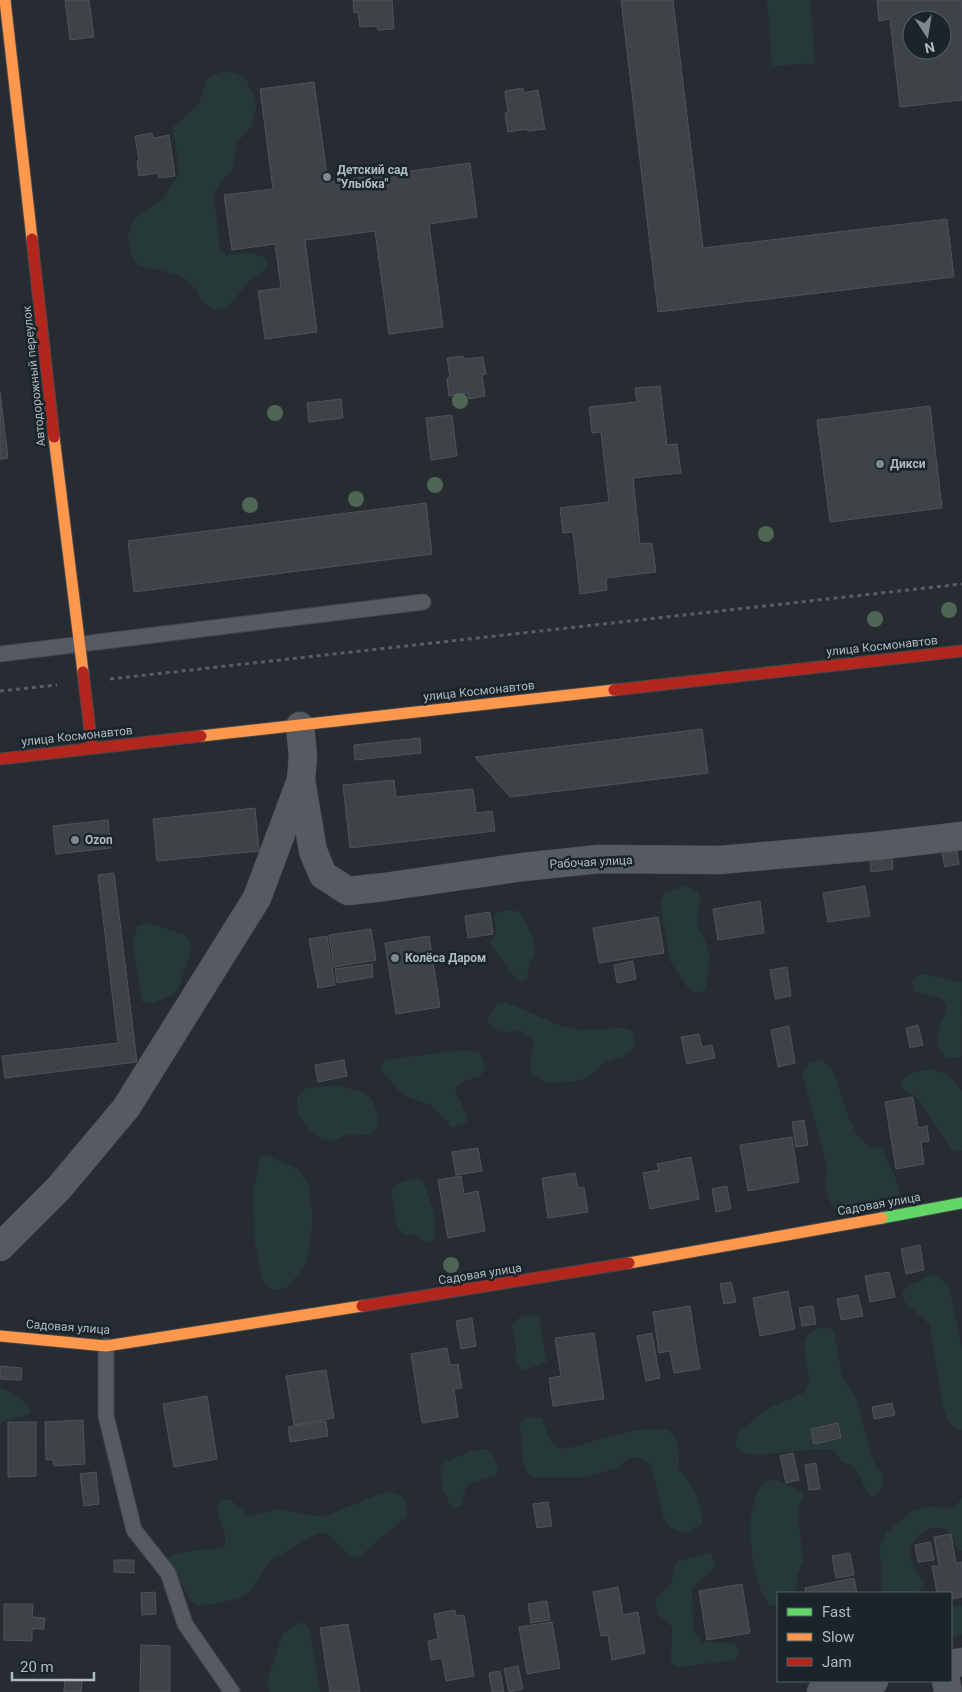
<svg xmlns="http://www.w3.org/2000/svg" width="962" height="1692" font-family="Roboto,sans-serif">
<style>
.green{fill:#263938}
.building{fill:#3e4348;stroke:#4d545a;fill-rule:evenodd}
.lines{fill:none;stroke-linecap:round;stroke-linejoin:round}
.lane-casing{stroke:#44484c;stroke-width:17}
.street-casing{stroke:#44484c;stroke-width:29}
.fast-casing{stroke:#44484c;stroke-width:13}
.slow-casing{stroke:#44484c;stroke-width:13}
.jam-casing{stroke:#44484c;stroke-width:13}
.path{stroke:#585f64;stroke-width:3;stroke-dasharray:4 4;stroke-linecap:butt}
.lane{stroke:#555b60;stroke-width:15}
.street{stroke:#555b60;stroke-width:28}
.fast{stroke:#63d668;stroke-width:11}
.slow{stroke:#ff974d;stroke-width:11}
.jam{stroke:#b3261e;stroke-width:11}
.tree{fill:#4e6754}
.poi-dot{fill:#7e8891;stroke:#1a242b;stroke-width:2}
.labels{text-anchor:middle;stroke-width:5;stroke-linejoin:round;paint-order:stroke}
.poi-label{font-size:12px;font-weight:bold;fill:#aebac4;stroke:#1a242b;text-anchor:start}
.street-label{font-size:12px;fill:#aebac4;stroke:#1a242b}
</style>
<rect width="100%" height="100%" fill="#262c31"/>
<g class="green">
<polygon points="767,0 810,0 815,63 772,66"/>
<polygon points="224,71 237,74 246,80 254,97 256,109 251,127 237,143 232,170 220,182 214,193 220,249 226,255 253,253 264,257 268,265 266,269 250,279 229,307 215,310 202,301 195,288 179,275 138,265 133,259 129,247 128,236 133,222 138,215 163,199 179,174 173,127 199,104 207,78"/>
<polygon points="687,886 697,891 700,896 697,924 707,945 709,957 706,989 701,993 690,991 670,961 660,903 664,893"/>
<polygon points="511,910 520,912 534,940 535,955 530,962 527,979 518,981 490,944 496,933 494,915 497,912"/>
<polygon points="149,923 186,935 192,948 177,991 171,996 149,1004 142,1002 133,943 137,926"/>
<path d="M922 974 962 982 961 1057 946 1058C942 1053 938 1048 937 1041 936 1028 953 1007 942 1000 935 996 923 994 915 992L912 983 914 979Z"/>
<path d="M505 1002 559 1025 578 1030 625 1028 632 1031 636 1047C627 1058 617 1056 606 1062 598 1066 593 1075 585 1079 581 1081 574 1081 570 1081 554 1084 542 1087 532 1072 524 1061 540 1047 529 1036 516 1023 498 1043 487 1020L497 1004Z"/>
<path d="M462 1050 479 1052 486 1067 480 1076C435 1088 466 1096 467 1121L463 1124 452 1127 432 1106 410 1098 397 1089 380 1068 385 1060Z"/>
<path d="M822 1060C845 1074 840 1125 867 1144 871 1147 877 1148 882 1149 890 1166 902 1185 900 1204L839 1213 831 1204 825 1186 827 1168 823 1149 802 1073 809 1063Z"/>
<polygon points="931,1069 947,1074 962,1091 962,1151 952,1150 916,1096 901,1089 902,1079 911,1073"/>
<path d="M335 1086C366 1092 373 1090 379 1124L371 1135 348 1134 333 1141 322 1139 305 1126 297 1111V1096L306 1088Z"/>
<polygon points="267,1155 299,1170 308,1183 313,1214 310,1246 305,1267 286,1288 271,1290 262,1279 255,1244 253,1192 260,1158"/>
<path d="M409 1179 422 1180C430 1199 440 1221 433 1241L429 1243 417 1236 404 1234 397 1228 391 1191 397 1184Z"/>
<polygon points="931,1275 939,1275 949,1288 962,1347 962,1430 955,1428 949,1422 943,1406 930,1325 904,1301 902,1294 907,1287"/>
<polygon points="533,1315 539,1318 547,1362 522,1371 515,1361 516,1347 511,1325 520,1317"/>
<path d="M819 1328H829L834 1332 842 1378 856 1397 873 1461 883 1476V1487L875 1496 869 1495 855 1468 840 1460 834 1450C803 1446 772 1458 741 1453L735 1444 739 1432 765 1410 805 1392 809 1381 804 1344 808 1334Z"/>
<path d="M0 1388C12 1392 29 1399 30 1413 19 1419 8 1418 0 1424Z"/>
<path d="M525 1418H542C548 1434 548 1446 565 1449 585 1444 656 1420 670 1432 681 1442 679 1456 679 1469 691 1483 704 1504 702 1524L684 1533 669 1527 664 1519 651 1466 646 1460 638 1457 629 1458 614 1469 584 1477H534L527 1472 523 1464 520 1426Z"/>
<path d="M488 1449C496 1455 498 1466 497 1475L467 1484 461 1505 452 1508 443 1490 440 1465 470 1451Z"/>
<path d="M777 1480 801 1491 803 1497 798 1509 803 1562 797 1574 796 1593H778V1607L769 1605C766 1600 763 1594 760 1588 750 1560 743 1503 765 1481Z"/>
<path d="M392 1492C408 1498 407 1500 407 1516L359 1557 349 1555 328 1534 318 1533 270 1561 251 1591 238 1598 217 1604 199 1605 191 1601 179 1579 163 1561C174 1549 208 1550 225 1548V1534L216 1508 221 1499 231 1500 249 1516 278 1509 323 1517 379 1494Z"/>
<path d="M962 1498V1551L958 1550 947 1529C941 1528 934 1527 927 1530 917 1534 908 1548 911 1559 913 1568 921 1577 925 1584L920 1591 915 1593H882L880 1546 887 1532 912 1511 929 1506 953 1509Z"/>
<polygon points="708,1553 712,1555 716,1566 713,1570 699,1580 692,1589 693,1630 702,1642 733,1643 740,1650 736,1660 679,1667 671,1663 672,1627 658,1614 655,1600 672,1582 674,1566 677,1562"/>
<polygon points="962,1606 962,1635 953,1636 951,1634 951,1609 954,1607"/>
<polygon points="300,1622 309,1628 320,1692 269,1692 267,1681 283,1633"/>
</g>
<g class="building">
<polygon points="65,0 89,0 94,37 70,40"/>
<polygon points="353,0 392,0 394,29 378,30 377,26 360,27 358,12 354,13"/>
<polygon points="621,0 673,0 703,248 947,219 954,277 658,312"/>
<path d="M877 0H962V100L900 107 890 19 879 21ZM912 20H942V50H912Z"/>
<polygon points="314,82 328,182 470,163 477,217 429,224 443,327 389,334 375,231 305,240 317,332 265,339 258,291 281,288 275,244 232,250 224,195 273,189 260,89"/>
<polygon points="523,88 524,93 538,90 545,129 528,131 527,129 508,132 505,113 508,113 505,91"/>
<polygon points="152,133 153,138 169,135 175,176 159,178 158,173 139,176 137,161 139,160 135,136"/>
<polygon points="463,356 464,359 483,357 486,374 482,375 485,396 469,399 468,393 449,396 447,378 450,378 447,358"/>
<polygon points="660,386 667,445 677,444 681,473 633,478 640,544 652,543 656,572 606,578 607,590 580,594 573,532 563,533 560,508 609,502 601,432 592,433 589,407 637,402 635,388"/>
<polygon points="0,392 8,458 0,459"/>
<polygon points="341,399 343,418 309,422 307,403"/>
<polygon points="930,406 942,508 830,522 817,420"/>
<polygon points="452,415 457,456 431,460 426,418"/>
<polygon points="426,503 432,554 134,592 128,541"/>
<polygon points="702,729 708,773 510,797 475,757"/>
<polygon points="420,738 421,753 355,760 354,745"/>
<polygon points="394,780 396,797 473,789 476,813 492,811 495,831 350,848 343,785"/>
<polygon points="255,808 259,851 157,861 153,819"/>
<polygon points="108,820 111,848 56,854 53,826"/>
<polygon points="957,851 959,864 945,867 942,854"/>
<polygon points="892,856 893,869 871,872 870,859"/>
<polygon points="114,873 137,1062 5,1078 2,1056 118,1043 98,875"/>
<polygon points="865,886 870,916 828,922 823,893"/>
<polygon points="760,901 764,933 718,940 713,909"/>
<polygon points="490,912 493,934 468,938 465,916"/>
<polygon points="658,917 664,953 599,963 593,928"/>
<polygon points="371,929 376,960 334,967 329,935"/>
<polygon points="327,936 335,985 318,988 309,939"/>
<polygon points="429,936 440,1007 396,1014 385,943"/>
<polygon points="633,961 636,979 617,983 614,965"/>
<polygon points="372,964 373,977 337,983 335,969"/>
<polygon points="787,967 791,996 775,999 770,970"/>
<polygon points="918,1025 923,1045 910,1048 906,1028"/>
<polygon points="789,1026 795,1063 778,1067 771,1030"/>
<polygon points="699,1034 702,1047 712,1045 715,1058 687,1064 681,1037"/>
<polygon points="344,1060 347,1076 318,1082 315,1065"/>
<polygon points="913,1097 918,1128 927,1126 929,1141 921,1142 924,1164 896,1169 885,1102"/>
<polygon points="804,1120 808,1145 796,1147 792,1122"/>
<polygon points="792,1137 799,1182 748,1191 740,1145"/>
<polygon points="478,1148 482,1171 456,1175 452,1152"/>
<polygon points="691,1157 699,1199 650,1209 643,1173 659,1170 657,1164"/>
<polygon points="575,1173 578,1188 584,1187 588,1212 548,1218 542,1178"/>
<polygon points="461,1176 464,1194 478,1191 485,1231 448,1238 438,1180"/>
<polygon points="727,1186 731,1209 716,1212 712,1189"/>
<polygon points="920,1245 924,1270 906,1274 901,1249"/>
<polygon points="889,1272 895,1297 870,1302 865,1276"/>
<polygon points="731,1282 736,1302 724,1304 720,1284"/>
<polygon points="788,1291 795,1329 760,1336 753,1298"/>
<polygon points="858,1295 863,1316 841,1320 837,1299"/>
<polygon points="690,1306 700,1369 674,1373 670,1351 659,1353 653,1312"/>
<polygon points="813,1306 816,1324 802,1326 799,1308"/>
<polygon points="472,1318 476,1346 461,1349 456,1321"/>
<polygon points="594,1333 604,1399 553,1406 549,1378 561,1376 555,1338"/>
<polygon points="652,1333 660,1378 646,1381 637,1336"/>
<polygon points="447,1348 450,1365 458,1364 462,1388 454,1389 458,1417 422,1423 411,1354"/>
<polygon points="0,1366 22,1368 21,1380 0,1379"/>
<polygon points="326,1370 334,1418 294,1425 286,1376"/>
<polygon points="207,1396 217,1459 174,1467 163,1404"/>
<polygon points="892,1403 895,1415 874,1419 872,1407"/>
<polygon points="83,1420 85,1464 54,1466 53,1460 46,1460 45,1422"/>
<polygon points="326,1421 328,1436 290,1442 288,1427"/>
<polygon points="8,1422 36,1422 36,1476 8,1477"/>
<polygon points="838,1423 841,1438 814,1444 811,1429"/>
<polygon points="793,1453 799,1480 786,1483 780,1456"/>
<polygon points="816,1463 820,1489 809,1490 805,1465"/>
<polygon points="96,1472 99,1504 84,1506 80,1474"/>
<polygon points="548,1502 552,1526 537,1528 533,1504"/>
<polygon points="951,1534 956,1563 962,1562 962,1597 951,1599 951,1593 937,1593 932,1566 939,1566 934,1537"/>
<polygon points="930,1542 934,1560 918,1562 915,1545"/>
<polygon points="850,1553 854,1575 836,1578 832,1556"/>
<polygon points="114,1560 134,1560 134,1573 114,1572"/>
<polygon points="854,1578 857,1593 806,1593 805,1588"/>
<polygon points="742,1584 750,1633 707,1640 699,1591"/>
<polygon points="618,1587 623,1615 638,1612 645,1653 612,1660 608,1635 601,1636 593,1592"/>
<polygon points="155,1592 156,1614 142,1615 141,1593"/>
<polygon points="547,1601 550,1620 531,1623 528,1604"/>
<polygon points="4,1604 33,1604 32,1617 45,1618 44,1629 32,1629 32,1641 4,1640"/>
<polygon points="455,1610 456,1616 464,1615 474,1676 446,1681 442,1658 431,1660 428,1641 438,1639 434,1614"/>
<polygon points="552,1622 560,1668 527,1674 519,1627"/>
<polygon points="348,1624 360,1692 330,1692 320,1628"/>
<polygon points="141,1645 170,1646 170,1692 140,1692"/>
<polygon points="518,1666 523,1689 509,1692 504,1669"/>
<polygon points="500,1671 504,1692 492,1692 489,1673"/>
<polygon points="65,1679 82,1680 81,1692 64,1692"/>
</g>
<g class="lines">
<defs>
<g id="lane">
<polyline points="0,654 423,602"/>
<polyline points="106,1346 106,1416 134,1530 168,1573 185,1624 232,1692"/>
</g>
<g id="street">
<polyline points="301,780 313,851 323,875 348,891 384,887 523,867 599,859 720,860 876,846 962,836"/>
<polyline points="0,1247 59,1188 126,1108 257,898 301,780 303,756 300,726"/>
<polyline points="951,1664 962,1662"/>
<polyline points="946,1681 948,1692"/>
<polyline points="821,1692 874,1681"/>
</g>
<polyline id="fast" points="882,1218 962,1203"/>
<g id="slow">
<polyline points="5,0 32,239"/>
<polyline points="54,437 83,672"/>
<polyline points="201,736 614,690"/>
<polyline points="629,1263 882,1218"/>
<polyline points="0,1336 106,1346 362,1306"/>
</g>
<g id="jam">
<polyline points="32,239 54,437"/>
<polyline points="83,672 92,748"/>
<polyline points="614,690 962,651"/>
<polyline points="0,759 201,736"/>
<polyline points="362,1306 629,1263"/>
</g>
</defs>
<use href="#lane" class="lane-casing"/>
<use href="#street" class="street-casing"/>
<use href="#fast" class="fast-casing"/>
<use href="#slow" class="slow-casing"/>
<use href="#jam" class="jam-casing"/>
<g class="path">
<polyline points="110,679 962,584"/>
<polyline points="0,691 57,685"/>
</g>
<use href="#lane" class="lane"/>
<use href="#street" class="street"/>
<use href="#fast" class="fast"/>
<use href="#slow" class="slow"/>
<use href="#jam" class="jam"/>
</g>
<g class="tree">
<circle cx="460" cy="401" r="8"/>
<circle cx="275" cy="413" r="8"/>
<circle cx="435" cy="485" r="8"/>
<circle cx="356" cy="499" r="8"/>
<circle cx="250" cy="505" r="8"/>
<circle cx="766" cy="534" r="8"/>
<circle cx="949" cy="610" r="8"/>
<circle cx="875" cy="619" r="8"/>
<circle cx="451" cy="1265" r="8"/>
</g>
<g class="poi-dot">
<circle cx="327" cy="177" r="5"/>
<circle cx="880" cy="464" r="5"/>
<circle cx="75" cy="840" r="5"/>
<circle cx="395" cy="958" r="5"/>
</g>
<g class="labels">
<g class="poi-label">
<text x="337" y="174">Детский сад<tspan x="337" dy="14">"Улыбка"</tspan></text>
<text x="890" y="468">Дикси</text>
<text x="85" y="844">Ozon</text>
<text x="405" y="962">Колёса Даром</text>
</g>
<g class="street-label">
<text transform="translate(34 376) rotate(-96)" y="4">Автодорожный переулок</text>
<text transform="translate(882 646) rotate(-6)" y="4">улица Космонавтов</text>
<text transform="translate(479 691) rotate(-6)" y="4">улица Космонавтов</text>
<text transform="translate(77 736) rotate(-6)" y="4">улица Космонавтов</text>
<text transform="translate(591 862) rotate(-3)" y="4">Рабочая улица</text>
<text transform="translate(879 1204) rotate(-10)" y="4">Садовая улица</text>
<text transform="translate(480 1274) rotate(-9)" y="4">Садовая улица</text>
<text transform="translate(68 1327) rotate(4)" y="4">Садовая улица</text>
</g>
</g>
<rect x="777" y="1592" width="175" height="90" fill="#1a242b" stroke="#556068"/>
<rect x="787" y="1608" width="25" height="8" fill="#63d668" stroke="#556068"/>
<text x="822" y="1617" font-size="15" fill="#aebac4">Fast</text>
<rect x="787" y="1633" width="25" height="8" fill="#ff974d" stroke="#556068"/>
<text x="822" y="1642" font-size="15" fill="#aebac4">Slow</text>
<rect x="787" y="1658" width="25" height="8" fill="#b3261e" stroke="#556068"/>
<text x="822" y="1667" font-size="15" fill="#aebac4">Jam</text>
<g transform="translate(927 35) rotate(168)"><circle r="24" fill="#1a242b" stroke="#556068"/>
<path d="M0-4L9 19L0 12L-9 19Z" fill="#7e8891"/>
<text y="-8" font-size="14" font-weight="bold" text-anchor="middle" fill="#aebac4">N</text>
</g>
<path d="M12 1672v8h82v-8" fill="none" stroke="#aebac4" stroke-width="2.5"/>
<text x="20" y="1672" font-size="15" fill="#aebac4" stroke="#1a242b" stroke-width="4" paint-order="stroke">20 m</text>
</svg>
